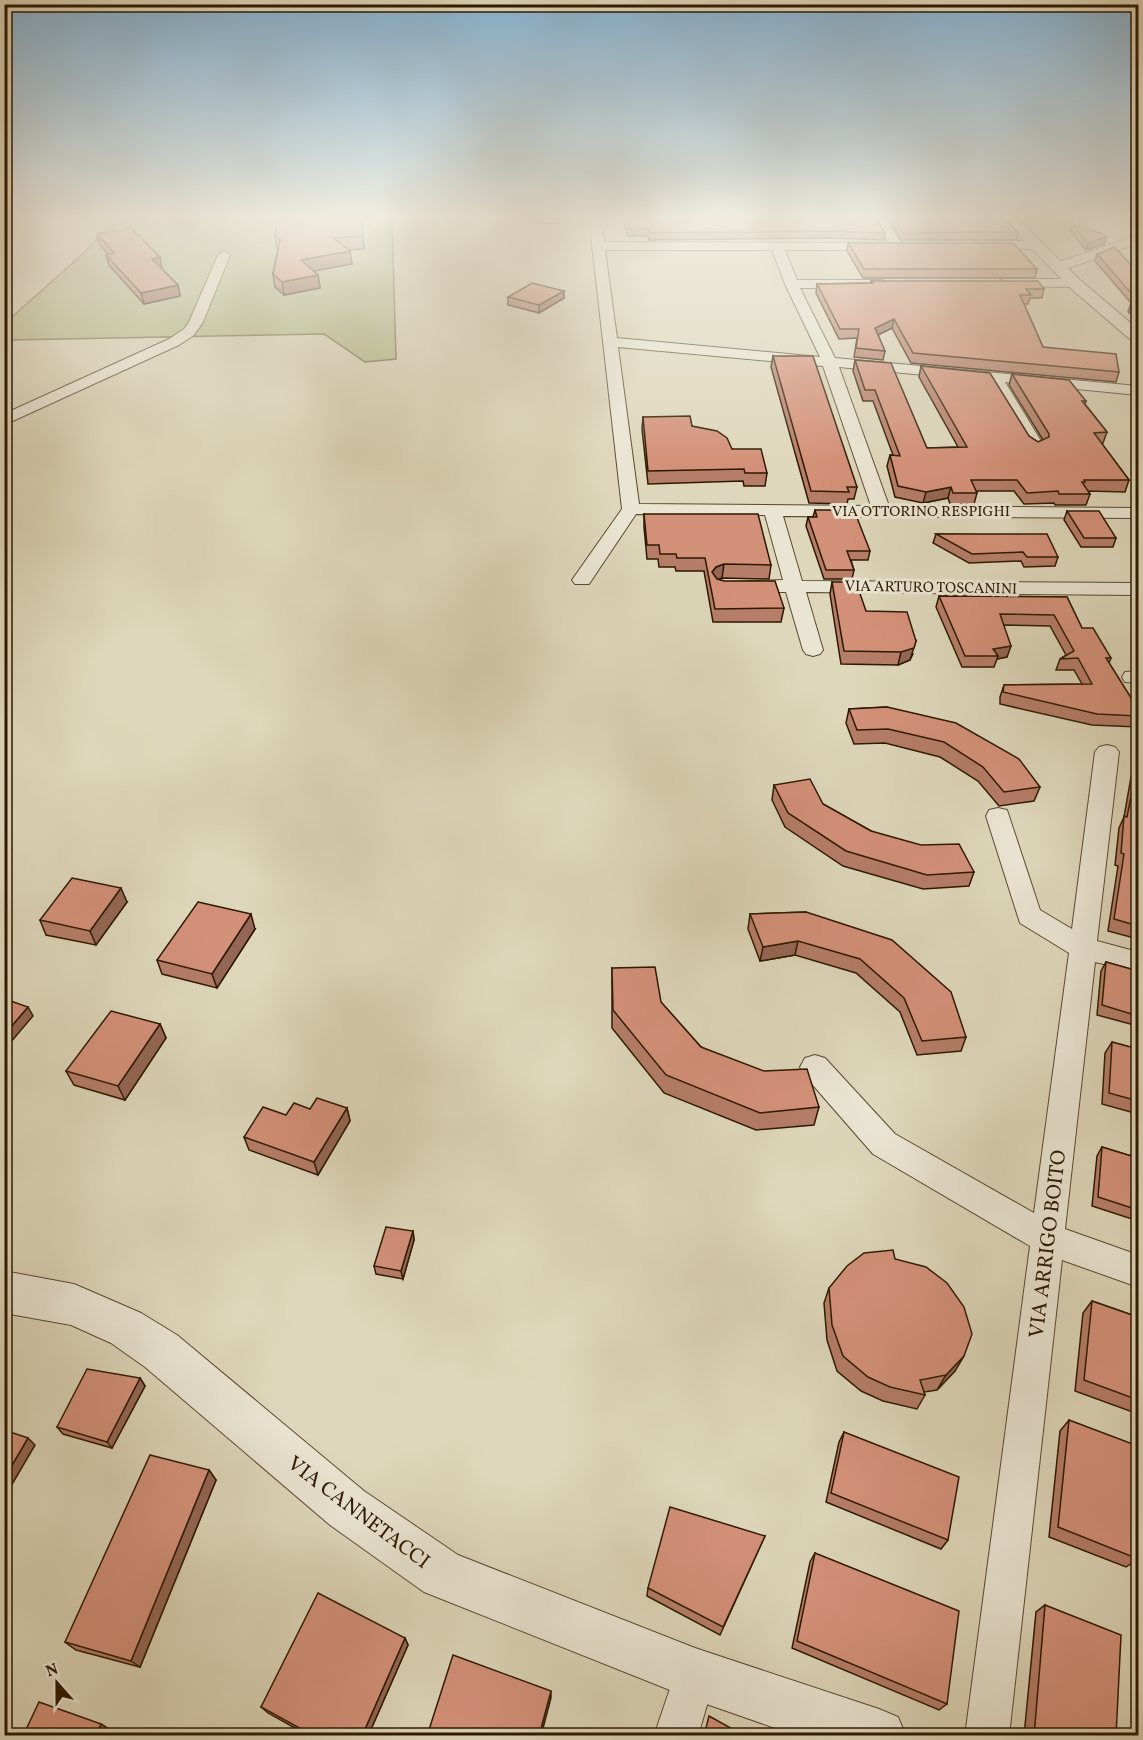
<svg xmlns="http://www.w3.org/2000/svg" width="1143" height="1740" font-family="Vollkorn,serif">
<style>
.green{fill:#b5bd8d;stroke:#726b46;stroke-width:1.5}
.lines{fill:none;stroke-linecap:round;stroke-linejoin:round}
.minor-casing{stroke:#5a482f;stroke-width:2}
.tertiary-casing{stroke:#5a482f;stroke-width:2}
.minor{fill:#eae5d3;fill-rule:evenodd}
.tertiary{fill:#eae5d3;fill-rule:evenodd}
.wall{fill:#b67d69;stroke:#2e1900;stroke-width:1.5}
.shaded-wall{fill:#946655;stroke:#2e1900;stroke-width:1.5}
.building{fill:#d4917a;stroke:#2e1900;stroke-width:1.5}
.labels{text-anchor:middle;stroke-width:6;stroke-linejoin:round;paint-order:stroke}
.far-street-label{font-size:15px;fill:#2e1900;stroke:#eae5d3}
.near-street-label{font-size:21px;fill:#2e1900;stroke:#eae5d3}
</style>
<rect width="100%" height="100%" fill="#ded7bb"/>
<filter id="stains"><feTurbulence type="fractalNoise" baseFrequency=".00333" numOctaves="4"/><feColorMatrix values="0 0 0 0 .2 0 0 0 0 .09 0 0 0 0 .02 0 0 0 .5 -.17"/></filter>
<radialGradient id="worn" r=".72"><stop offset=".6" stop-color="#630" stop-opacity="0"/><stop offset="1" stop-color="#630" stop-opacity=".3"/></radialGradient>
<polygon class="green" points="116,218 392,218 396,359 365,362 324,334 11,340 5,330 4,324 84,253"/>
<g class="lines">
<defs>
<g id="minor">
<path d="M589 218H601L604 242 885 243 887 246 881 250H785L797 280H882L889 284 882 288H800L835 358 1138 386V395L1005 382 1044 446 1036 451 1028 446 989 381 839 367 889 506 1138 508V518L783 516 802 581 1138 583V595L806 592 823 650 820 654 813 656 806 654 803 650 786 592H741L734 590 731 586 734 582 783 580 765 515 636 514 589 584H575L572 580 622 509ZM605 250H772L785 284 820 357 617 338ZM618 347 823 366 871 506 639 504Z"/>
<polygon points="874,218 886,218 903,246 901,249 893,249"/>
<polygon points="1138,235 1138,243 1063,270 1053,270 1052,267 1053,264"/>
<polygon points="980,241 1036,241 1042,245 1036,249 976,248 976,242"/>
<polygon points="224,251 230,255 203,322 194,335 179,345 4,425 4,414 169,339 184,329 189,322 218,255"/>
<polygon points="1005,279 1074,279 1081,283 1074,287 1000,286 998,283 1000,280"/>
<polygon points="1138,671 1138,683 1125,682 1122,677 1125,672"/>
<polygon points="1107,745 1115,747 1119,752 1097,941 1138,952 1138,972 1095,962 1065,1229 1138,1255 1138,1287 1062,1260 1009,1736 965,1736 1030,1246 873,1154 805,1076 800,1067 805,1058 815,1055 825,1058 895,1134 1034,1213 1069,953 1020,923 986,816 989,810 998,808 1007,810 1040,910 1072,929 1095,752 1099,747"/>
<polygon points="695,1653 710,1659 716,1674 698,1736 654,1736 680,1659"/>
</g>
<g id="tertiary">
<polygon points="1002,218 1017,218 1080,280 1138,329 1138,342 1132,341 1068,286"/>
<polygon points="4,1271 74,1284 141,1313 177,1335 364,1491 458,1555 695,1648 879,1709 898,1717 906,1736 798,1736 695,1700 424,1592 330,1525 145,1367 111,1343 71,1325 4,1313"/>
</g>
</defs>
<use href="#minor" class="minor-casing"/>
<use href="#tertiary" class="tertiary-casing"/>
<use href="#minor" class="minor"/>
<use href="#tertiary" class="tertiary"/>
</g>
<g class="wall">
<polygon points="361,218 364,249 349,250 352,264 313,271 318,275 320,288 284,295 275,287 273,274 278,249 277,248 275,235"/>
<rect x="530" y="218" width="29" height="5"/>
<polygon points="622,218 876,218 885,233 884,240 828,238 649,240 648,236 628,236"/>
<polygon points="888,218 1003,218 1018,232 1017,240 901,240"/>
<polygon points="1072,224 1106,237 1104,244 1086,250 1070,231"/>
<polygon points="97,234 162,268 161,268 178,285 180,296 144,304 109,265 106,255 108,254 99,244"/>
<polygon points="848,243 1037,269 1035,278 863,278 847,251"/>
<polygon points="1097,254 1138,273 1138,312 1129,313 1128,311 1131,303 1095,261"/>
<polygon points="871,281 1044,289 1042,298 1030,298 1028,304 1024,304 1043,347 1119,372 1116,382 911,363 892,328 878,335 885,351 883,360 854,357 857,338 839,339 816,293 817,284 871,283"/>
<polygon points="564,291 564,298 539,313 508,305 508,297"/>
<polygon points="773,356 857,487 854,499 848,499 847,504 809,503 771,367"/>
<polygon points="855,360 927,448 958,447 919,377 921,366 1038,442 1043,440 1009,385 1012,374 1086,401 1085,404 1107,432 1103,443 1102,444 1129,480 1125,492 1088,491 1090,494 1086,505 1055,505 1054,503 1024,504 1014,491 976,491 977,493 974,504 950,504 948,498 923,503 895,497 887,466 890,455 893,455 873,401 863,401 853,371"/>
<polygon points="643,417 692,426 732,449 767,473 765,486 744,486 743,481 648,484 642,429"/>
<polygon points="815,510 870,551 868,560 851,560 854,570 852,579 824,579 806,526 808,517 813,517"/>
<polygon points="1067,511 1116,538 1113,547 1081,547 1064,520"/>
<polygon points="644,514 771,565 769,579 722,578 719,579 784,608 781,622 713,622 704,571 676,571 675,567 659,567 658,559 647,559 644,527"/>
<polygon points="936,534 1002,535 1058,557 1055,566 1024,567 1021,561 969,563 933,543"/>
<polygon points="832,582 866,611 913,654 910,660 898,665 841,664 830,594"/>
<polygon points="939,596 1067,597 1082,628 1111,658 1109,663 1138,709 1138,727 1092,725 1000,704 1000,697 1004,685 1082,684 1074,670 1056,670 1060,659 1066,655 1050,626 1003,625 1007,657 997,659 994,667 962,667 936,607"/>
<polygon points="887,707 1040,787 1034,801 999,806 978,781 940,757 885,743 854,744 846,723 849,709"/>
<polygon points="1137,766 1138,766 1138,939 1108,931 1118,866 1115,865 1119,828 1124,817 1131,777"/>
<polygon points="774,785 823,804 871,831 974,872 969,886 923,889 843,866 785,827 772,800"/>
<polygon points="127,902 96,945 46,935 40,920"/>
<polygon points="806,912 966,1037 961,1051 917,1055 900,1012 856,973 795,955 760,961 748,929 750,914"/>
<polygon points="255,929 217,988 162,974 157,960"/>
<polygon points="1106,962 1138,971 1138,1026 1097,1015 1101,971"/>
<polygon points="612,968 661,1002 701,1047 819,1107 814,1125 756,1130 664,1093 612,1028"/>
<polygon points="160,1024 166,1038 125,1100 74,1085 66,1071"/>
<polygon points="1112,1042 1138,1049 1138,1114 1102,1104 1105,1053"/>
<polygon points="347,1108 350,1121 318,1175 249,1150 244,1137 286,1115 310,1109"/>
<polygon points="1102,1147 1138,1158 1138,1221 1092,1206 1097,1156"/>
<polygon points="413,1231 414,1240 403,1279 376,1274 374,1266"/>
<polygon points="895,1259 955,1371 937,1390 924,1392 925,1395 917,1409 883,1401 861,1391 837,1371 827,1340 824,1303 829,1288"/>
<polygon points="1092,1301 1138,1317 1138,1414 1075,1391 1083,1313"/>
<polygon points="140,1378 145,1386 112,1448 63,1434 57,1427"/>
<polygon points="1069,1420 1138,1559 1126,1567 1049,1537 1060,1431"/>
<polygon points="844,1432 948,1540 941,1549 826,1502 839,1442"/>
<polygon points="209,1470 216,1480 140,1667 76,1650 65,1642"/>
<polygon points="765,1536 720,1635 647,1596 648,1588"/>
<polygon points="815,1553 947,1704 939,1710 792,1648 810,1562"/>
<polygon points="1045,1605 1116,1736 1024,1736 1036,1612"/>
<polygon points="405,1638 408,1645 368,1736 309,1736 268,1713 261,1707"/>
</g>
<g class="shaded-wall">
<polygon points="1106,237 1104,244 1086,250 1088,243"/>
<polygon points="350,251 352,264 303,273 301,260"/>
<polygon points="160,257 162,268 154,270 152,259"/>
<polygon points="318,275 320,288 284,295 282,282"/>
<polygon points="178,285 180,296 144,304 141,293"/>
<polygon points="564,291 564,298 539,313 539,305"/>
<polygon points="1138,304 1138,312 1129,313 1131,306"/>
<polygon points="894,319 892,328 874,337 875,328"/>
<polygon points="951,487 948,498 923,503 926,492"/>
<polygon points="724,564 722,578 714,581 712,572 716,567"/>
<polygon points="916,641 910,660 898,665 901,652"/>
<polygon points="1011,646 1007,657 997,659 998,656 993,649"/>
<polygon points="121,888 127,902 96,945 90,931"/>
<polygon points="251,914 255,929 217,988 212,974"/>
<polygon points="798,941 795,955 760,961 763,947"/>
<polygon points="28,1007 33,1016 4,1050 4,1035"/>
<polygon points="160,1024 166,1038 125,1100 118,1086"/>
<polygon points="347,1108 350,1121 318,1175 314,1162"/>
<polygon points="413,1231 414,1240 403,1279 401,1271"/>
<polygon points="964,1356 955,1371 937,1390 946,1375"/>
<polygon points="140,1378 145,1386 112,1448 107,1442"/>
<polygon points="28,1438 35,1445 4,1498 4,1479"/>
<polygon points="209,1470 216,1480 140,1667 131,1661"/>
<polygon points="405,1638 408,1645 368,1736 362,1736"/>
<polygon points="551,1691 551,1698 541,1736 539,1736"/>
<polygon points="101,1724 111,1730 109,1736 96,1736"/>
</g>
<g class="building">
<polygon points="277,218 361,218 363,236 333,238 350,251 301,260 318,275 282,282 273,274 280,240 275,235"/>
<polygon points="625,218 876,218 885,233 829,231 650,233 649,229 629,229"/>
<polygon points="894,218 1003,218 1018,232 903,233"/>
<polygon points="1072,224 1103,234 1106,237 1088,243"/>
<polygon points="131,228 160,257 152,259 178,285 141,293 106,255 114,253 97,234"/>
<polygon points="848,243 1013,243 1037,269 864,269"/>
<polygon points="1115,247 1138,273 1138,304 1131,306 1131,303 1137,300 1097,254"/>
<polygon points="871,281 1038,281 1044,289 1026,289 1031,295 1020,295 1043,347 1116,354 1119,372 913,353 894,319 875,328 885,351 856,348 859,329 840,329 817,284 873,283"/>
<polygon points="532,283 564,291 539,305 508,297"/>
<polygon points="773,356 813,356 857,487 847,487 849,492 811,491"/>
<polygon points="855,360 891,363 927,448 967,447 921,366 990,373 1029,436 1038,442 1049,437 1049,434 1012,374 1069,380 1086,401 1082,401 1107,432 1094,433 1129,480 1084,480 1085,482 1082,482 1090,494 1059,494 1058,491 1027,493 1017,480 971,480 977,493 953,493 951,487 926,492 898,486 890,455 900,456 875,390 865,390"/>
<polygon points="690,416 692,426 717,431 727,438 732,449 761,449 767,473 745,473 744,469 648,471 643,417"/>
<polygon points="815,510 854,510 870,551 847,551 854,570 826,570 808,517 817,517"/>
<polygon points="1067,511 1099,511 1116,538 1084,538"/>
<polygon points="644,514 758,514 771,565 724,564 716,567 712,572 717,579 724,581 775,581 784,608 715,609 705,558 677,558 676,554 660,554 659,545 647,545"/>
<polygon points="936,534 1047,534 1058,557 1027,557 1023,552 972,554"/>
<polygon points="832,582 856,582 866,611 907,612 916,641 914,648 901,652 844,651"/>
<polygon points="939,596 1067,597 1082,628 1093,628 1111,658 1106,658 1138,709 1138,716 1097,714 1003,692 1004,685 1092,684 1078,658 1060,659 1074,651 1054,615 1000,614 1011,646 993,649 998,656 965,656"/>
<polygon points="887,707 956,723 1019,759 1040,787 1004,792 983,767 944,742 888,729 857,730 849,709"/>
<polygon points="1137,766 1138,766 1138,926 1114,919 1124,854 1121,853 1124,816 1127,817"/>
<polygon points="810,779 823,804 871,831 921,845 959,844 974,872 927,875 846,851 788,813 774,785"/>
<polygon points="72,878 121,888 90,931 40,920"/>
<polygon points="198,902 251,914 212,974 157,960"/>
<polygon points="806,912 892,940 951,992 966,1037 922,1041 904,998 860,959 798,941 763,947 750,914"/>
<polygon points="1106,962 1138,971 1138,1016 1102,1005"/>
<polygon points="655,967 661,1002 701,1047 764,1071 807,1069 819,1107 760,1113 666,1075 613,1010 612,968"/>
<polygon points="5,999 28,1007 4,1035 4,999"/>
<polygon points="111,1011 160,1024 118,1086 66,1071"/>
<polygon points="1112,1042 1138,1049 1138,1101 1109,1093"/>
<polygon points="317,1098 347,1108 314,1162 244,1137 263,1107 286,1115 294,1103 310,1109"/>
<polygon points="1102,1147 1138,1158 1138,1210 1098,1197"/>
<polygon points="386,1227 413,1231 401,1271 374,1266"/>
<polygon points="893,1250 895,1259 926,1267 947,1283 964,1307 972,1334 964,1356 946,1375 920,1380 925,1395 890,1387 868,1377 843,1356 832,1325 829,1288 847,1266 864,1253"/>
<polygon points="1092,1301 1138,1317 1138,1400 1084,1380"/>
<polygon points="87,1369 140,1378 107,1442 57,1427"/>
<polygon points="1069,1420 1138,1446 1138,1559 1058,1527"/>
<polygon points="4,1430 28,1438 4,1479"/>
<polygon points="844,1432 959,1477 948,1540 831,1493"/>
<polygon points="150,1455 209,1470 131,1661 65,1642"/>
<polygon points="670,1507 765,1536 723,1627 648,1588"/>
<polygon points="815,1553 959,1611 947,1704 797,1641"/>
<polygon points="318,1593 405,1638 362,1736 314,1736 261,1707"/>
<polygon points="1045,1605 1121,1635 1116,1736 1034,1736"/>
<polygon points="453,1655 551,1691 539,1736 427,1736"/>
<polygon points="39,1702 101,1724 96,1736 23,1736"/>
<polygon points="709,1716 745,1736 704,1736"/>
</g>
<linearGradient id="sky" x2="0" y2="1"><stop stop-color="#87b5d6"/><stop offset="0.47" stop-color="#f0ede0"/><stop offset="1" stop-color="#f0ede0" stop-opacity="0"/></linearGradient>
<rect width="1143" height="461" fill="url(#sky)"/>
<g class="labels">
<g class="far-street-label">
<text x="921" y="516">VIA OTTORINO RESPIGHI</text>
<text transform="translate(931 587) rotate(1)" y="5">VIA ARTURO TOSCANINI</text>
</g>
<g class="near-street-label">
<text transform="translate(1047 1244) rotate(-83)" y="7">VIA ARRIGO BOITO</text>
<text transform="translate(359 1512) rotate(37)" y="7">VIA CANNETACCI</text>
</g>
</g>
<rect width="1143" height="1740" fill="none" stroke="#ded7bb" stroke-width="24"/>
<rect x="6" y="6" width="1131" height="1728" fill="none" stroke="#2e1900" stroke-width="3"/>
<rect x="12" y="12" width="1119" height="1716" fill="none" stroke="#2e1900" stroke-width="1.5"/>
<g transform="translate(57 1683) rotate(339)" stroke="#eae5d3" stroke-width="4.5" paint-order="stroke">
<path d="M0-4.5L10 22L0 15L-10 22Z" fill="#2e1900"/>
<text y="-9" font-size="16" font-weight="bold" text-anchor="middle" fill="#2e1900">N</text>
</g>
<rect width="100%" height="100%" filter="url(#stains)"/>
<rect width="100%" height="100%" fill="url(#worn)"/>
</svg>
